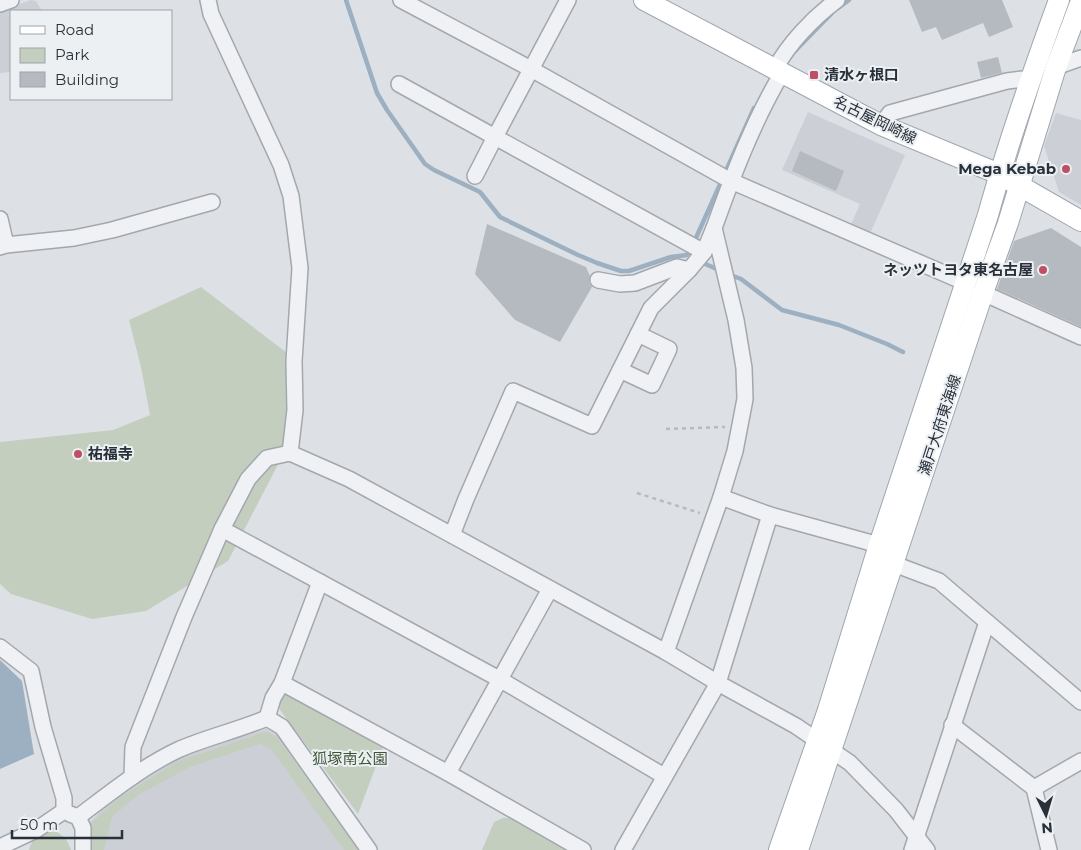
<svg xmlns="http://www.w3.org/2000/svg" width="1081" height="850" font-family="Montserrat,'Noto Sans JP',sans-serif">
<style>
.built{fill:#ccd0d6}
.green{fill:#c4cebf}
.water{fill:#9cb0c2}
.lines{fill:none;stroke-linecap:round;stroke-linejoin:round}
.stream{stroke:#9cb0c2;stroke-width:4.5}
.building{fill:#b5bac1}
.minor-casing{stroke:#a3a8ae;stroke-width:18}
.major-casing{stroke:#9ea6b0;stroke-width:22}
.path{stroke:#b7bbc0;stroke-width:2.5;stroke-dasharray:4 4;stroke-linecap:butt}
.minor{stroke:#eff1f4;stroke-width:15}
.major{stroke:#fff;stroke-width:20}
.poi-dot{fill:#be4f66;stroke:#ecf0f3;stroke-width:2}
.labels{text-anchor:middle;stroke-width:4;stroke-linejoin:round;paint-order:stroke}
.poi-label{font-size:15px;font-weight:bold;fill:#28303a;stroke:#ecf0f3;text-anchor:start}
.street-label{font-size:15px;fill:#28303a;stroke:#ecf0f3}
.park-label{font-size:15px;fill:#3e5437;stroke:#ecf0f3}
</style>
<rect width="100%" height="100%" fill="#dde1e5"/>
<g class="built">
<polygon points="31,0 36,1 42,11 11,11 11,72 0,73 0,11"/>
<polygon points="808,112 905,155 869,236 850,227 860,204 782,170"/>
<polygon points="1056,113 1081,120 1081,205 1059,192 1044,146"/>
<polygon points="266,729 277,735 283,741 362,850 89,850 87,823 92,820 110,802 118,796 172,761 183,756"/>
</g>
<g class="green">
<polygon points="201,287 287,353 291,390 285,451 228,561 146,611 92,619 11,594 0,584 0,442 113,430 150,415 141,367 129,320"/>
<path d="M286 695 292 697 383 747 358 814 280 710C277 703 279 698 286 695Z"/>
<polygon points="267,732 277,737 359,850 344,850 271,749 260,744 190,767 138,795 112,817 104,850 91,850 90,829 91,823 119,798 178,761 261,733"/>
<polygon points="503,818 513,818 569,850 482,850 494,822"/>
<path d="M52 830C62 834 68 839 71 850H29C31 838 42 834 52 830Z"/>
</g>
<polygon class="water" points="0,660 22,681 34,754 0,769"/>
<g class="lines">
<g class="stream">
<polyline points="346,0 377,93 387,110 425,164 434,170 480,192 500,217 578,255 597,263 621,271 629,271 671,257 687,255 695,240 722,180"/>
<polyline points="838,8 849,0"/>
<polyline points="794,52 832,13"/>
<polyline points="725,173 754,108"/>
<polyline points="701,262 721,271"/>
<polyline points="728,274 741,279 782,310 839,325 887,344 903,352"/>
</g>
</g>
<g class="building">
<polygon points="909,0 1002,0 1013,27 989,37 983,23 942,40 936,27 922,32"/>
<polygon points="998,57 1002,73 981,78 977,62"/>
<polygon points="800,151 844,171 836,191 792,171"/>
<polygon points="487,224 586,267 590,276 589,283 592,287 560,342 515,320 475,274"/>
<polygon points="1051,228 1081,247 1081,327 997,289 1014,241"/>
</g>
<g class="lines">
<defs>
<g id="minor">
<polyline points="208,0 211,14 281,165 291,196 300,268 294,361 295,410 290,453"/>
<polyline points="401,0 531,69 731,181 964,282"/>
<polyline points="568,0 495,137 704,252"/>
<polyline points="0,4 11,0"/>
<polyline points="1056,67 1081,58"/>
<path d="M775 69C789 43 813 18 837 0"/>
<polyline points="399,84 495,137 475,176"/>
<polyline points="881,125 890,113 1007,81 1031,78"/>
<polyline points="0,219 6,245"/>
<path d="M714 228C733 175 753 122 782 73"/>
<polyline points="0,247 6,245 74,238 112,230 212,202"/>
<polyline points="598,280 620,284 635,283 677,267 689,270"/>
<polyline points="983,293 1081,337"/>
<polyline points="620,370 652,385 669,349 638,334"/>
<polyline points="721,497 770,515 879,545"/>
<polyline points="222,529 501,680 664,776"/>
<polyline points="452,535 466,499 513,391 592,426 651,308 689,270 704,252 714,228 736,320 744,368 745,399 735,451 721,497 666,652"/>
<polyline points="894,564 939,581 1081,702"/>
<polyline points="0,647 31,671 43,727 64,798 64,811"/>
<polyline points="282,683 448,773 583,850"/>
<polyline points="267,718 282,727 369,850"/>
<polyline points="267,718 273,698 282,683 320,582"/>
<polyline points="952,725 1034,788 1049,850"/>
<polyline points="448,773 550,589"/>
<polyline points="132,777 133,747 184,617 222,529 248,479 267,458 290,453 349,479 666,652 718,683 796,726 850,763 896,810 927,850"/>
<polyline points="1034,788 1081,761"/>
<polyline points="70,814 78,817 83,828 83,850"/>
<path d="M78 817C110 793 143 766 180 749 208 737 239 730 267 718"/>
<polyline points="0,847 36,830 64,811"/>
<polyline points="623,850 718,683 770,515"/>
<polyline points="912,850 987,622"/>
</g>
<g id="major">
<polyline points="644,0 881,125 999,174 1081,221"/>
<path d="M779 850 828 710 879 545 988 215C1008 142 1033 71 1059 0"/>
<polyline points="798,850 983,293 1008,223 1056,67 1081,1"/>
</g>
</defs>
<use href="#minor" class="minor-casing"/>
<use href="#major" class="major-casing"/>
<g class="path">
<polyline points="666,429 725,427"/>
<polyline points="637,493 700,513"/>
</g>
<use href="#minor" class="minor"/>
<use href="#major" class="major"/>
</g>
<g class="poi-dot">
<rect x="809" y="70" width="10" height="10" rx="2.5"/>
<circle cx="1066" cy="169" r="5"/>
<circle cx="1043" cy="270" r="5"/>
<circle cx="78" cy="454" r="5"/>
</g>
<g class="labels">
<g class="poi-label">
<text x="824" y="80">清水ヶ根口</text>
<text x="1056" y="174" text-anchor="end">Mega Kebab</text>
<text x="1033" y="275" text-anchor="end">ネッツトヨタ東名古屋</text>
<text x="88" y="459">祐福寺</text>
</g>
<g class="street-label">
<text transform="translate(875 120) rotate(26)" y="5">名古屋岡崎線</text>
<text transform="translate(940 425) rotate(-72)" y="5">瀬戸大府東海線</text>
</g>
<g class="park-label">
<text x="350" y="764">狐塚南公園</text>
</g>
</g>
<rect x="10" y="10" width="162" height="90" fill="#ecf0f3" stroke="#9ea3a9"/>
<rect x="20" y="26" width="25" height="8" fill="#ffffff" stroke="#9ea3a9"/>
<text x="55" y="35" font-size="15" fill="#28303a">Road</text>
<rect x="20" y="48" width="25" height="15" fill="#c4cebf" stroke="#9ea3a9"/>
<text x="55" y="60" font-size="15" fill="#28303a">Park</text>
<rect x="20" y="72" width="25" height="15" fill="#b5bac1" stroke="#9ea3a9"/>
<text x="55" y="85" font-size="15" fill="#28303a">Building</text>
<g transform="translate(1046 815) rotate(175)" stroke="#ecf0f3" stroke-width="4" paint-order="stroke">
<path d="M0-4L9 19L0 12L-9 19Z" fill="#28303a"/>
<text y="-8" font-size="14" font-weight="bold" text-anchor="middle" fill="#28303a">N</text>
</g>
<path d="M12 830v8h110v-8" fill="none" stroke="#28303a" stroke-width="2.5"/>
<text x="20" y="830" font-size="15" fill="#28303a" stroke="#ecf0f3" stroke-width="4" paint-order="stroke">50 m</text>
</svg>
